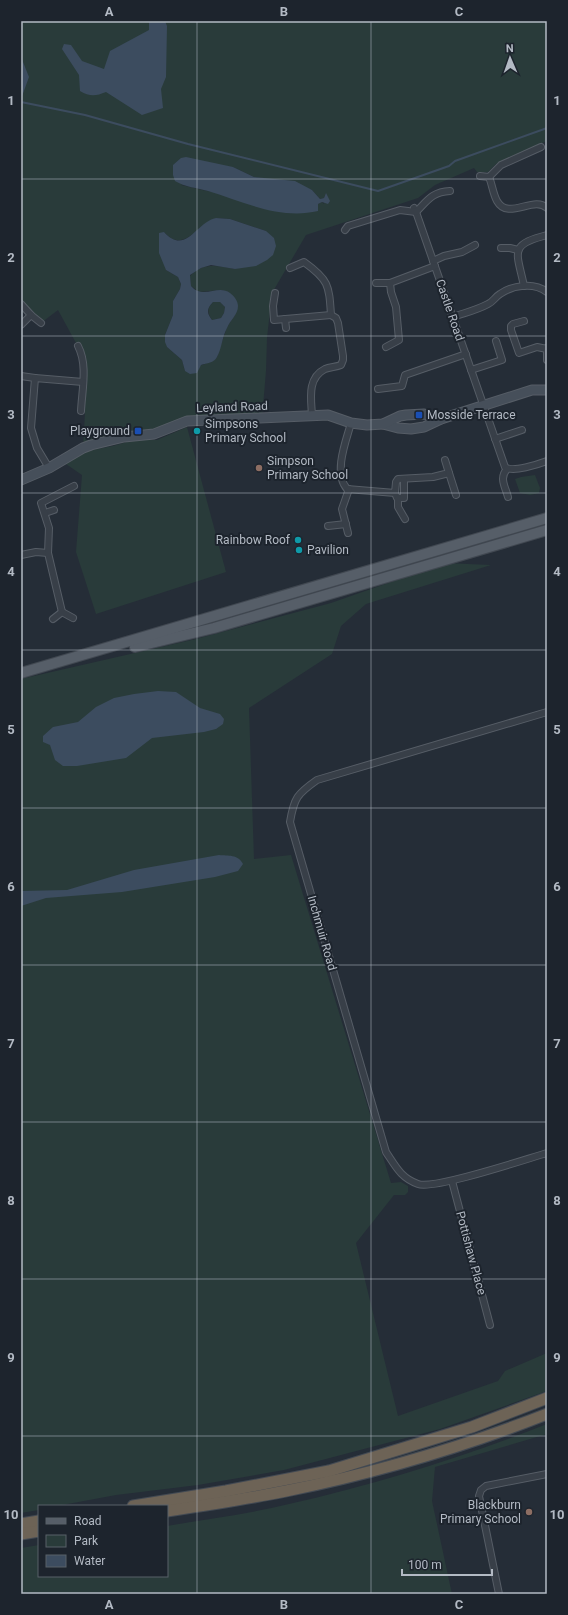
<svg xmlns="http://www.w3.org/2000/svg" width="568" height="1615" font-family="Roboto,sans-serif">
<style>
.green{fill:#293b3a;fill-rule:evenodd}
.water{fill:#3c4c5f;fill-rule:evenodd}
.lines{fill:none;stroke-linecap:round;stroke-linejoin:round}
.stream{stroke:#3c4c5f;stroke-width:2}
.street-casing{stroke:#565d66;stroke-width:8}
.secondary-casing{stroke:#565d66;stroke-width:11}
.primary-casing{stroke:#414851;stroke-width:12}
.highway-casing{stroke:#434a53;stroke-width:13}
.street{stroke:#383f48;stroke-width:6}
.secondary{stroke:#464f5a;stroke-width:9}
.primary{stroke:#565e68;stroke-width:10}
.highway{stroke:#6d6356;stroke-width:11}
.grid{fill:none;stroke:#b3bac4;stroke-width:1;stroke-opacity:0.55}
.transit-dot{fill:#1a4fb4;stroke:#1d242d;stroke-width:1.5}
.culture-dot{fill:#0f9aa8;stroke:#1d242d;stroke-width:1.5}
.education-dot{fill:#8d6e63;stroke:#1d242d;stroke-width:1.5}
.labels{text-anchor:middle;stroke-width:4;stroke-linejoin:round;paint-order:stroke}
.street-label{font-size:12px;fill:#b3bac4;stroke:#1d242d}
.poi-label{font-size:12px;fill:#b3bac4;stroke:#1d242d;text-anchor:start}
.neatline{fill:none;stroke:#b3bac4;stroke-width:1.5}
.grid-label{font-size:13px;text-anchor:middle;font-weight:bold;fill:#b3bac4}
</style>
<rect width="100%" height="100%" fill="#252d37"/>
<g class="green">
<path d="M21 21H547V141L496 164 488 172H477L474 168 435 185 418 198 306 235 272 293 267 338 266 371 262 418 195 420 83 448 85 412 81 411 82 354 58 310 41 323 21 304ZM233 167 254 177 312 190 320 199 324 198 326 193 324 204 322 202 318 204 207 191 181 185ZM216 218 230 219 266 231 235 269C219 266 203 262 190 276L191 286 199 292 223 290 235 315 227 327 217 357 213 361 185 371 182 360 167 347 165 335 173 315V301L180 289 181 284 178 277 166 270 164 232C176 245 184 241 197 231 203 226 209 222 216 218Z"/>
<path d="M213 302H220L225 307 224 313 221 318 212 320C207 313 207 308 213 302Z"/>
<polygon points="187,427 226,572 96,614 76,552 82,475 66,464 79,454 92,450 113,446 137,439 157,440"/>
<polygon points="535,475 540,488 539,493 530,495 520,493 515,479 521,477"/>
<polygon points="445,563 491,565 366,604 341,626 332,654 249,708 254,859 291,855 391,1183 401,1182 408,1186 408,1192 405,1195 394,1195 356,1243 398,1416 498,1381 505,1371 547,1353 547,1391 440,1429 284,1470 198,1485 116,1495 57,1506 39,1506 39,1510 21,1513 21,679 196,639 331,603"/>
<path d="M547 1424V1434L435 1467 432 1501 452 1594H21V1548L39 1545V1576H167V1526C208 1519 249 1514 289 1504 377 1484 464 1457 547 1424Z"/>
</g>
<g class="water">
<path d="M149 21H165L167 26 166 77 161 89 163 108 142 115 106 92C96 96 90 97 80 91L79 75 62 49 64 44 71 45 82 61 104 69 110 51 149 30Z"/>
<polygon points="21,57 29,77 21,99"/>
<path d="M186 157 233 167 254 177 295 181 312 190 320 199 324 198 326 193 330 201 328 204 322 202 318 204V211C280 220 244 202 208 191 197 188 185 187 175 181L173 175V165L181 158Z"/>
<path d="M216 218 230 219 266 231 274 238 276 246 273 255 267 260 256 266 235 269 211 265 201 268 190 275 191 286C203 300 218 284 230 293 234 296 238 301 238 306 238 315 230 320 227 328 222 337 222 348 217 357 214 363 207 363 201 365L197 373 190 374 185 371 182 360 167 347 165 342V335L173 315V301L180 289 181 284 178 277 166 270 159 253V233L164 232C186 256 196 222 216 218ZM213 302H220L225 307 224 313 221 318 212 320C206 313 207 308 213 302Z"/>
<polygon points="158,691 176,692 200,708 220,714 224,719 223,724 216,729 204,732 152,738 126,758 77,766 63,766 55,760 50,745 43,742 43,736 53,727 78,722 96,707 114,698 134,694"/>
<path d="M219 855C228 856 238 854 243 864L238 871 215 877 122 892 46 898 21 906V891L67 890 134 870Z"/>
</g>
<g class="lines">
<polyline class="stream" points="21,102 85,115 188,144 378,191 449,166 455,161 547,128"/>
<defs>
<g id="street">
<polyline points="480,176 489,177 501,165 541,147"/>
<path d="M489 177C492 184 493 194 497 201 508 221 534 195 547 208"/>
<path d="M414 208 416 212 505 467C512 473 539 464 547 461"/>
<path d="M345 230 348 226 400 210 416 212C428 200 432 192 450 191"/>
<polyline points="501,248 510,248 518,250"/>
<polyline points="433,261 444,256 462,252 475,245"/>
<path d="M290 268 304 262C329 280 329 285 331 315L336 318 338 323 343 356V360L341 365C336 367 330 367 325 369 307 378 311 399 312 415"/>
<polyline points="376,283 390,283"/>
<path d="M524 286C517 252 508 245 547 235"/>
<polyline points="275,293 273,306 274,320 331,315"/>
<polyline points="21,304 31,315 21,325"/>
<polyline points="31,315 41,323"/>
<path d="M453 317C464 313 477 310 488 304 493 302 495 297 500 294 513 285 534 282 547 292"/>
<polyline points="285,319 286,328"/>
<polyline points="524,321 513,324 511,326 511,330 519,353 537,347 547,349"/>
<path d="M78 346C88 365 82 390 81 411"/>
<polyline points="386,347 399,340 396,307 391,292 390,283 435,266"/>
<polyline points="547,348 547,360"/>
<polyline points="471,370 502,360 496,341"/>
<polyline points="21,376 35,378"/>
<polyline points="378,389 402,386 405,375 466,354"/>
<path d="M351 423C346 441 333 473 347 489L395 493 396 482 398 479 433 477 449 473 445 460"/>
<polyline points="495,439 522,430"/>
<polyline points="49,468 37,448 31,428 35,378 83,382"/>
<path d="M507 469C499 478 505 486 508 497"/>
<polyline points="449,473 456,495"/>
<polyline points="395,493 397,498 404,498 404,479"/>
<polyline points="398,498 398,507 405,519"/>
<polyline points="45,513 54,510"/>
<polyline points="328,526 346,524"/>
<polyline points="348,533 342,509 349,489"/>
<polyline points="21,555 36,552 48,553"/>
<polyline points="62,612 48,553 49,528 41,503 74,486"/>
<polyline points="53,619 62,612 73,618"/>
<path d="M547 712 317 780C297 794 294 798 290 822L386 1152C396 1167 401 1178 418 1184 434 1190 526 1159 547 1153"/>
<polyline points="452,1181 490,1325"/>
<polyline points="499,1594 479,1496 481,1490 486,1486 547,1474"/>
</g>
<g id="secondary">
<polyline points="383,424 398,428 411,429 424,427 441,419 532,390 547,390"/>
<polyline points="21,480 49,468 83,448 91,445 124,437 154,434 187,421 328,415 351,423 367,425 383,424 400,416 406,415 424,414 441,419"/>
</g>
<g id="primary">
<polyline points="135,647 214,628 547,530"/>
<polyline points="21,673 547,518"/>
</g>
<g id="highway">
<polyline points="133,1506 226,1491 329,1471 472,1427 547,1398"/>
<path d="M167 1511C207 1505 247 1499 286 1491 375 1473 463 1447 547 1414"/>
<polyline points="21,1524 39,1521"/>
<polyline points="21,1534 39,1531"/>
</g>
</defs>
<use href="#street" class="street-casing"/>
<use href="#secondary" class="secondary-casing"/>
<use href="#primary" class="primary-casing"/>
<use href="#highway" class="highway-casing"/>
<use href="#street" class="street"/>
<use href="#secondary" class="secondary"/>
<use href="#primary" class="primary"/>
<use href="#highway" class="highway"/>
</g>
<path class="grid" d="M197 21V1594M371 21V1594M21 179H547M21 336H547M21 493H547M21 650H547M21 808H547M21 965H547M21 1122H547M21 1279H547M21 1436H547"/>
<g class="transit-dot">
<rect x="415" y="411" width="8" height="8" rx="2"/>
<rect x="134" y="427" width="8" height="8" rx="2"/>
</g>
<g class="culture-dot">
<circle cx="197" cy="431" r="4"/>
<circle cx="298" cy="540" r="4"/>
<circle cx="299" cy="550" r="4"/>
</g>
<g class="education-dot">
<circle cx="259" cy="468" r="4"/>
<circle cx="529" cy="1512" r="4"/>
</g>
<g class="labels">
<g class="street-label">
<text transform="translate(450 310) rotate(71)" y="4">Castle Road</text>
<text transform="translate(232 407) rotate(-2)" y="4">Leyland Road</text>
<text transform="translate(322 933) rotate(74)" y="4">Inchmuir Road</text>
<text transform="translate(471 1253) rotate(75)" y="4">Pottishaw Place</text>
</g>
<g class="poi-label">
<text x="427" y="419">Mosside Terrace</text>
<text x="205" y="428">Simpsons<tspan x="205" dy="14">Primary School</tspan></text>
<text x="130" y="435" text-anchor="end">Playground</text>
<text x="267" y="465">Simpson<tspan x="267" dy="14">Primary School</tspan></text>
<text x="290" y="544" text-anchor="end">Rainbow Roof</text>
<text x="307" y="554">Pavilion</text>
<text x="521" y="1509" text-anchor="end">Blackburn<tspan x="521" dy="14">Primary School</tspan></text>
</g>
</g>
<rect width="568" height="1615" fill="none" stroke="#1d242d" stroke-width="44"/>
<rect x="38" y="1505" width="130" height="72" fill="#1d242d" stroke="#596069"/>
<rect x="46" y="1518" width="20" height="6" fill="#565e68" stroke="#596069"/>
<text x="74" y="1525" font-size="12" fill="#b3bac4">Road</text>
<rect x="46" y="1535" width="20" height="12" fill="#293b3a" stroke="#596069"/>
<text x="74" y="1545" font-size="12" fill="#b3bac4">Park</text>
<rect x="46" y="1555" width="20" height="12" fill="#3c4c5f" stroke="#596069"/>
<text x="74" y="1565" font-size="12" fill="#b3bac4">Water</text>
<g transform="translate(510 58) rotate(358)" stroke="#1d242d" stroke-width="3" paint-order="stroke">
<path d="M0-3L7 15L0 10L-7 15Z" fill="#b3bac4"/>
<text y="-6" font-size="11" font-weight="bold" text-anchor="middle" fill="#b3bac4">N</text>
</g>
<path d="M402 1569v6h90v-6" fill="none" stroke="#b3bac4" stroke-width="2"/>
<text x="408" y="1569" font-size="12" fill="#b3bac4" stroke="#1d242d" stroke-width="3" paint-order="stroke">100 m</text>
<rect x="22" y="22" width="524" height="1571" class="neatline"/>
<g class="grid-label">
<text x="109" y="16">A</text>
<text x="284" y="16">B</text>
<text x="459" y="16">C</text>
<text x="11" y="105">1</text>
<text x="557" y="105">1</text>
<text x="11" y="262">2</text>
<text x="557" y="262">2</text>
<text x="11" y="419">3</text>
<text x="557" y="419">3</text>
<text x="11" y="576">4</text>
<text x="557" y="576">4</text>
<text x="11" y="734">5</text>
<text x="557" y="734">5</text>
<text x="11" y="891">6</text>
<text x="557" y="891">6</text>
<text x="11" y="1048">7</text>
<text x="557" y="1048">7</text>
<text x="11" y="1205">8</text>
<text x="557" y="1205">8</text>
<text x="11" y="1362">9</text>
<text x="557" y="1362">9</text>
<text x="11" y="1519">10</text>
<text x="557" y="1519">10</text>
<text x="109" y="1609">A</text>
<text x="284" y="1609">B</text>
<text x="459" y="1609">C</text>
</g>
</svg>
